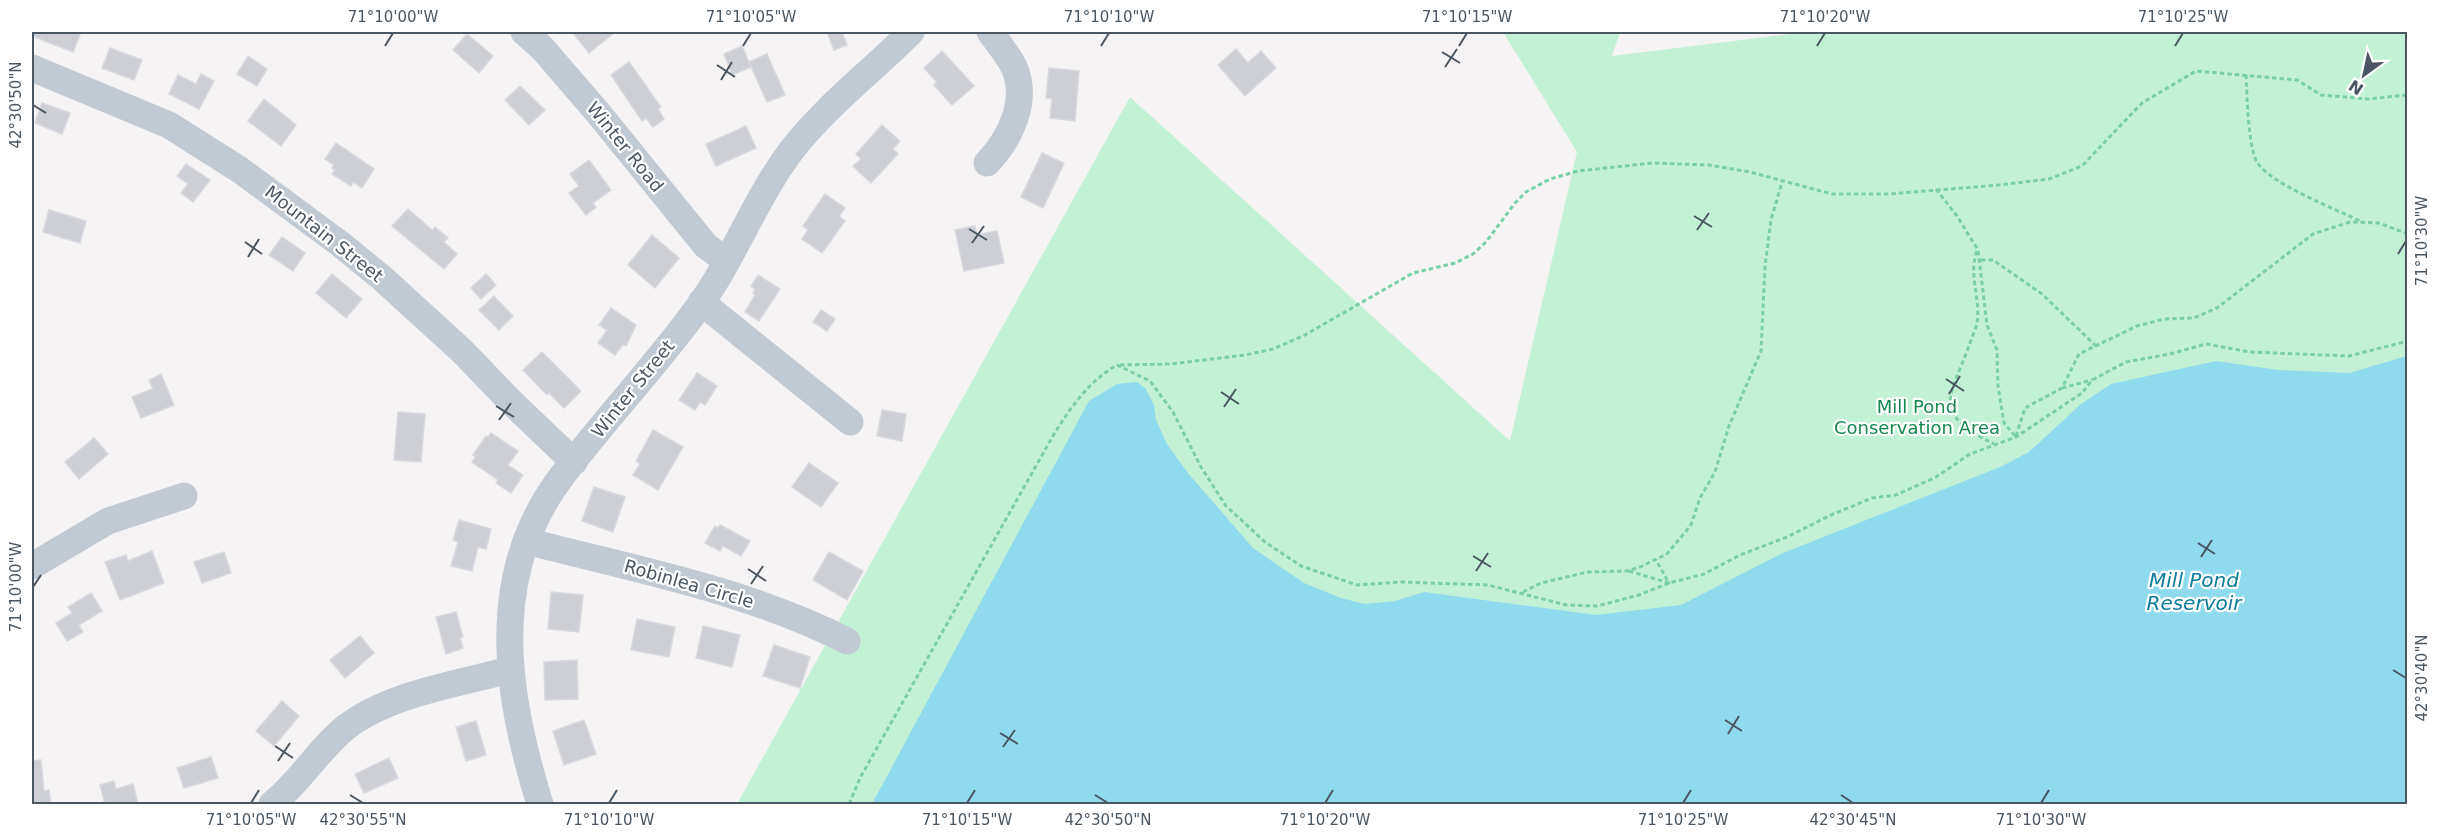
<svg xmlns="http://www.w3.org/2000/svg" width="2439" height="836" font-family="'DejaVu Sans',sans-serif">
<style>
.green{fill:#c3f1d5}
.water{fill:#90daee}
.building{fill:#cdcfd5;stroke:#d7d9de;stroke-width:1.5}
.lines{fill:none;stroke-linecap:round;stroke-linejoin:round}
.path{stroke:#7ad0a6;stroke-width:3;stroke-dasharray:4.5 3;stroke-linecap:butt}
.minor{stroke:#c1cad2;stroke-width:27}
.ticks{fill:none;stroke:#4a5661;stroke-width:2}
.labels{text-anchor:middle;stroke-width:4.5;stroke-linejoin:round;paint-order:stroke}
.street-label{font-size:18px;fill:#4a5661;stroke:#fff}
.park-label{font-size:18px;fill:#17864f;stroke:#fff}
.water-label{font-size:20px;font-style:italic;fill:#0c7c9b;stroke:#fff}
.neatline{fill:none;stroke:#4a5661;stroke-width:2}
.ticks-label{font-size:15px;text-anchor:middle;fill:#4a5661}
</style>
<rect width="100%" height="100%" fill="#f5f3f3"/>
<polygon class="green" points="1503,32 1620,32 1612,56 1806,32 2407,32 2407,804 737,804 1130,97 1510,441 1577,152"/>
<polygon class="water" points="2407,356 2407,804 872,804 1089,401 1117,384 1137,382 1145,388 1154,405 1156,420 1167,444 1187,472 1253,548 1304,583 1341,598 1365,604 1395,601 1424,592 1596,615 1681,605 1783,553 2000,467 2029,452 2081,404 2111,384 2216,361 2278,370 2349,373"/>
<g class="building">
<polygon points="32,32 81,32 73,52 32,36"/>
<polygon points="572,32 615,32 589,53"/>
<polygon points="827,32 842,32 847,45 834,50"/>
<polygon points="467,34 493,56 479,73 453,50"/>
<polygon points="742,46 751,67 732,75 724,54"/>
<polygon points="110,48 142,60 134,80 102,68"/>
<polygon points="1236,49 1248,63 1261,51 1276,68 1245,96 1218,65"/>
<polygon points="942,51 974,86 952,105 934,85 937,82 924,68"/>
<polygon points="767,54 785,95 767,102 749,62"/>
<polygon points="248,56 267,69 257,86 237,74"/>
<polygon points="629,62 661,107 658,109 664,119 653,127 646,118 642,121 611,75"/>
<polygon points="1049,68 1079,71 1075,121 1050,118 1052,99 1046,98"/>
<polygon points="201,74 214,81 199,109 169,94 178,75 196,84"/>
<polygon points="520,86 545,110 529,125 505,100"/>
<polygon points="264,99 296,125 281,146 248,121"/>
<polygon points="42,103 70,113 62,134 35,123"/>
<polygon points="882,125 900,141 893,149 898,154 871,183 853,166 861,159 856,154"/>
<polygon points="746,126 756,148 716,166 706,144"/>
<polygon points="336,143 374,169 362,188 353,182 351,186 332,174 335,170 332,168 334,165 325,159"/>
<polygon points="1042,153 1064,163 1043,208 1021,197"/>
<polygon points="589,160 611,190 593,203 596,207 586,215 569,193 579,186 570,174"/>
<polygon points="186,164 210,180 193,202 181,193 188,184 177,176"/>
<polygon points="825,194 845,208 839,216 845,221 822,253 802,239 808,230 803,226"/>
<polygon points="408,209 432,230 435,227 448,238 444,242 457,254 444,269 392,226"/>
<polygon points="49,210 86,221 80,243 43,232"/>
<polygon points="975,226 977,235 997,231 1004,263 964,271 955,230"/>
<polygon points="652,235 679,258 655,288 628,265"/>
<polygon points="282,237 305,253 293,271 269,255"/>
<polygon points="332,274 362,299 346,318 316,293"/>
<polygon points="486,274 496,285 481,299 471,288"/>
<polygon points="758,275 780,289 759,321 745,312 755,295 753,293 755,289 751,286"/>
<polygon points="494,296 513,316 499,330 479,310"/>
<polygon points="611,308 636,325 626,346 623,344 615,355 598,343 607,330 599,325"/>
<polygon points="821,310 835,319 827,331 813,322"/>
<polygon points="542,352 581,391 564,408 549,393 547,395 523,370"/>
<polygon points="697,373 717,386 705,405 700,402 695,410 679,400"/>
<polygon points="161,374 174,405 141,418 132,397 153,389 149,380"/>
<polygon points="882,410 906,414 902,441 877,436"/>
<polygon points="398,412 425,414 421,462 394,460"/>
<polygon points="653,430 683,447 658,490 633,475 640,464 636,461"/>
<polygon points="491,433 518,451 508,465 523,475 511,493 496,483 498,480 472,462 476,456 473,455 486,436 488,437"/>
<polygon points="94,438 108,454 79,479 65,462"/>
<polygon points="809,463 838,483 821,507 792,487"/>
<polygon points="594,487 625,497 613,532 582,521"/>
<polygon points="459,520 491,529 486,549 478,547 472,571 451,566 458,542 453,540"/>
<polygon points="720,525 750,541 741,556 723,546 720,551 705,543 715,526 718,528"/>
<polygon points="152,551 164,583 120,600 105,562 126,555 128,561"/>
<polygon points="224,552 231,573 202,583 194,562"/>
<polygon points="829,552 863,571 847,600 813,580"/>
<polygon points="551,592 583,595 579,632 548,629"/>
<polygon points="91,593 102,611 79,625 83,632 67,641 56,623 72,613 68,607"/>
<polygon points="456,612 463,637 460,638 463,648 446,654 436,617"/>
<polygon points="637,619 675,627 669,657 631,650"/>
<polygon points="703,626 740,635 732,667 696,658"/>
<polygon points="360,636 374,653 345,678 330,660"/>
<polygon points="774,645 810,657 800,688 763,676"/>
<polygon points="577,660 578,699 545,700 544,662"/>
<polygon points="282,701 299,716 274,746 256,731"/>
<polygon points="584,720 596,754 564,765 553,731"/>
<polygon points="476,721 486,755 466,761 456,727"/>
<polygon points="211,757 218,778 184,788 177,768"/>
<polygon points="389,758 398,778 364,793 355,774"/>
<polygon points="41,760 44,791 49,790 51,804 32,804 32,761"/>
<polygon points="114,781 116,789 133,784 138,804 105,804 100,785"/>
</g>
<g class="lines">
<g class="path">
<path d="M2246 75C2247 94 2248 147 2257 162 2270 184 2338 210 2362 222"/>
<polyline points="1936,189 1957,216 1978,250 1987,325 1997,350 1998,386 2004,423 2016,437"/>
<path d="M1977 251C1968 274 1981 300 1977 324 1975 331 1971 339 1969 346 1949 400 1931 412 1994 444"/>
<polyline points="1981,260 1993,260 2042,294 2096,346"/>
<polyline points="1120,365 1171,364 1245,355 1273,349 1303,336 1413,273 1455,263 1473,254 1486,242 1515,203 1526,192 1550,179 1578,171 1652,163 1709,165 1750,172 1832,194 1889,194 1999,185 2049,179 2082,166 2142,103 2196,71 2297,80 2321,95 2368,99 2408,95"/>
<polyline points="2062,388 2092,380"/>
<polyline points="2016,436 2025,408 2062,388 2079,354 2137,326 2164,319 2194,318 2217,308 2313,234 2350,222 2379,223 2408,234"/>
<polyline points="1629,571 1669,583 1656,560"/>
<polyline points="1523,592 1541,583 1588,572 1628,571 1640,567 1667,554 1691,525 1700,498 1715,472 1729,426 1761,351 1765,266 1771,220 1782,182"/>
<path d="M849 804 860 778 1054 434C1071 407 1089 381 1117 365L1150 381 1173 412 1201 467 1226 506 1265 542 1301 566 1357 585 1402 582 1488 585 1566 605 1597 606 1639 595 1669 583 1704 574 1740 555 1787 537 1831 515 1872 498 1896 495 1936 477 1970 454 2016 437 2082 393 2092 380 2126 362 2170 354 2206 344 2250 352 2349 356 2408 341"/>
</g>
<g class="minor">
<polyline points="524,32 543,49 599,114 706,246 727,261"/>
<polyline points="32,68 169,125 240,170 339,243 382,278 463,352 509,400 574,462"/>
<path d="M987 163C1010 139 1029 101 1014 67 1008 55 998 43 990 32"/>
<polyline points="701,302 850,422"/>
<path d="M526 541C634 569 747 590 847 641"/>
<polyline points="32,566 108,521 184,496"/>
<path d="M272 804C300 782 318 750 345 728 388 694 457 684 509 670"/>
<path d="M540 804C506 696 487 578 559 480 603 421 654 368 697 309 733 260 755 199 791 151 825 107 872 71 911 32"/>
</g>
</g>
<path class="ticks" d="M385 46 393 33M743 46 751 33M1101 46 1109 33M1459 46 1467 33M1817 46 1825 33M2175 46 2183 33M1442 52 1460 63M717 65 735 77M1445 67 1457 49M721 80 732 62M33 105 46 113M1694 216 1712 227M969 229 987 240M1697 230 1709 213M245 242 262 254M972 243 984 226M2398 254 2406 241M248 257 259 239M1946 379 1964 391M1221 392 1239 404M1949 394 1960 376M496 406 514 417M1224 407 1236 389M499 420 511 403M2198 543 2215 554M1473 556 1491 567M2201 557 2212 540M748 569 766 581M1476 571 1488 553M751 584 763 566M33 587 41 575M2393 670 2406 678M1725 720 1742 731M1000 733 1018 744M1728 734 1739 716M275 746 293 758M1003 747 1015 730M278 761 290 743M350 795 363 803M1095 795 1108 803M1841 795 1853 803M251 803 259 790M609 803 617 790M967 803 975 790M1325 803 1333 790M1683 803 1691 790M2041 803 2049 790"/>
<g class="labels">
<g class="street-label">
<text transform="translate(625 147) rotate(51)" y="6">Winter Road</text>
<text transform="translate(324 234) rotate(38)" y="6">Mountain Street</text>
<text transform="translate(633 389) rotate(-51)" y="6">Winter Street</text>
<text transform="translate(689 584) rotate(16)" y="6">Robinlea Circle</text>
</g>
<g class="park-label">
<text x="1917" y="413">Mill Pond<tspan x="1917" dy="21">Conservation Area</tspan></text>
</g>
<g class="water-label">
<text x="2194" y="587">Mill Pond<tspan x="2194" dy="23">Reservoir</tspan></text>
</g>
</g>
<rect width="2439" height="836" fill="none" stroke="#ffffff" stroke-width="66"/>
<g transform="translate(2364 75) rotate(213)" stroke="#ffffff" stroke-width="4.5" paint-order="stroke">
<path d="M0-4.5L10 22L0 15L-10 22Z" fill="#4a5661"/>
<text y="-9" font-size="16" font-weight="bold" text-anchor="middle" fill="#4a5661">N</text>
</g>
<rect x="33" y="33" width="2373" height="770" class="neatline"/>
<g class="ticks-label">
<text x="393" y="22">71°10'00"W</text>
<text x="751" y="22">71°10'05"W</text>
<text x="1109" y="22">71°10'10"W</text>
<text x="1467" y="22">71°10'15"W</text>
<text x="1825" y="22">71°10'20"W</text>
<text x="2183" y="22">71°10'25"W</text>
<text transform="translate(16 105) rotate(-90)" y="5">42°30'50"N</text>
<text transform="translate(2422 241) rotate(-90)" y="5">71°10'30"W</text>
<text transform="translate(16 587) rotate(-90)" y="5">71°10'00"W</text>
<text transform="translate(2422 678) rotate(-90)" y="5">42°30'40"N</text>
<text x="251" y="825">71°10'05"W</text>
<text x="363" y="825">42°30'55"N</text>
<text x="609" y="825">71°10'10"W</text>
<text x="967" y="825">71°10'15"W</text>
<text x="1108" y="825">42°30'50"N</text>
<text x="1325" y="825">71°10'20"W</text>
<text x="1683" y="825">71°10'25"W</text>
<text x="1853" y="825">42°30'45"N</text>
<text x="2041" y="825">71°10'30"W</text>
</g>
</svg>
